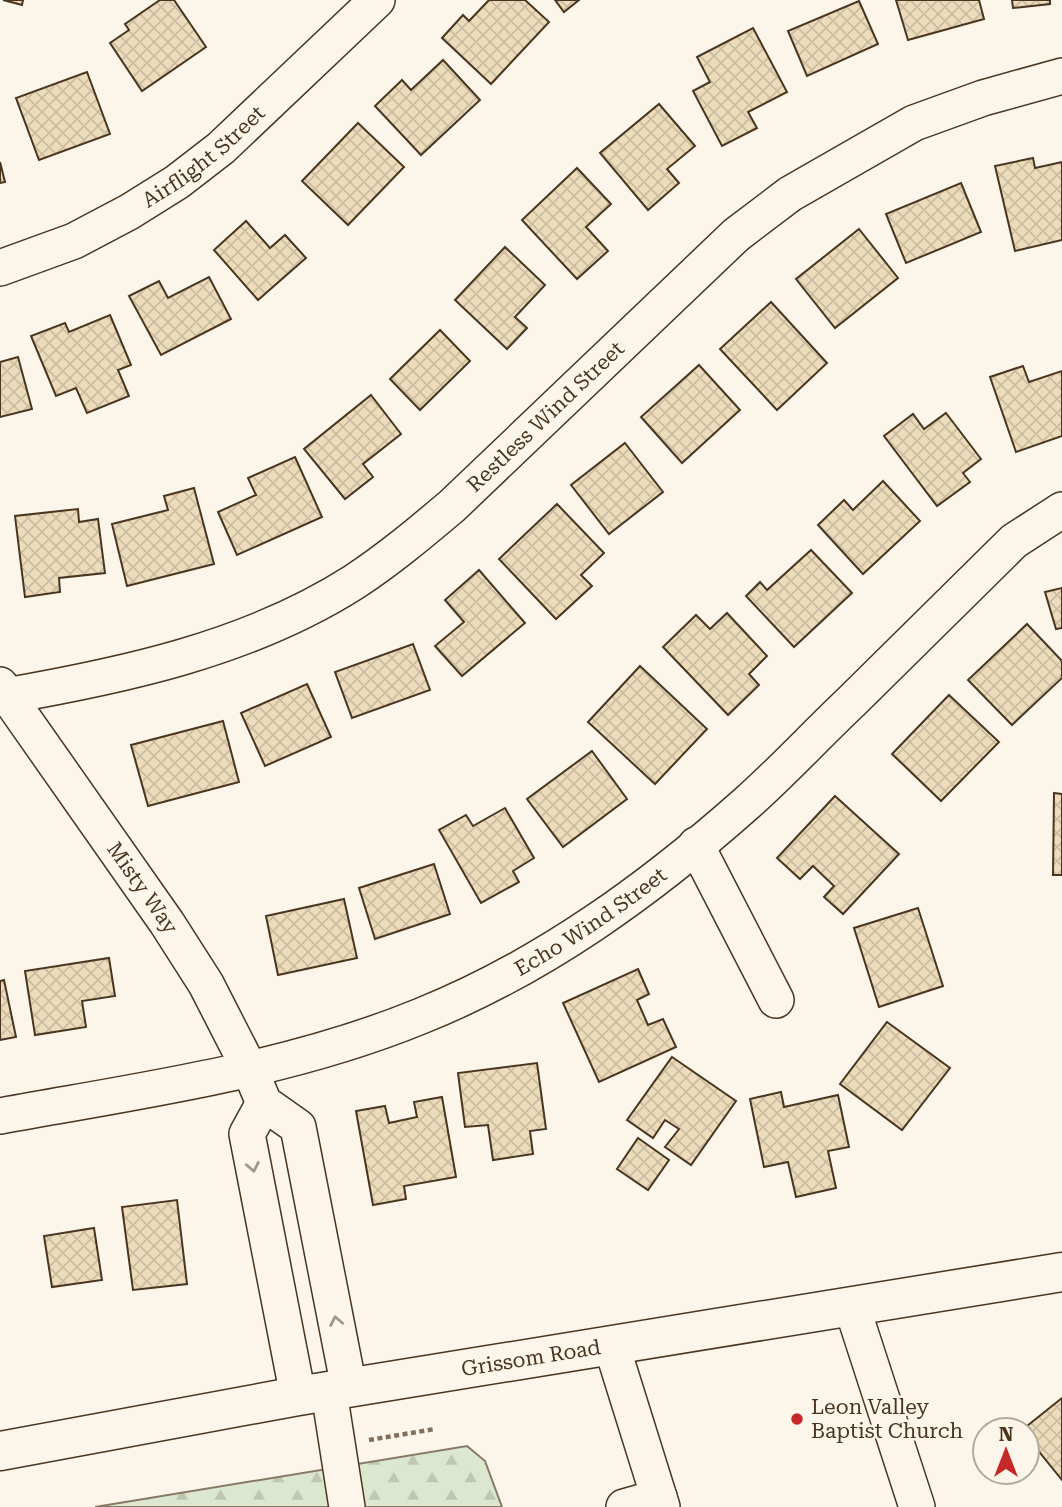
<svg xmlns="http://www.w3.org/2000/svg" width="1062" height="1507" font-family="'Roboto Serif',serif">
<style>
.forest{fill:url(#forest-firs);stroke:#887966;stroke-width:2}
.building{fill:url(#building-cross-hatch);stroke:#4a3520;stroke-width:2}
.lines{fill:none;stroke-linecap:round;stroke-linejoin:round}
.minor-casing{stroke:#4a3520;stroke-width:38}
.major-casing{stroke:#4a3520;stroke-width:41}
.path{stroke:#7f6f5c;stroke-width:4.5;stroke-dasharray:5 3.5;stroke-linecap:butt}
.minor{stroke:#fbf6e9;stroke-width:35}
.major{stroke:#fbf6e9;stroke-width:38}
.oneway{stroke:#a29684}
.poi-dot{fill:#c62828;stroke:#fbf6e9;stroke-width:2.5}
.labels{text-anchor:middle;stroke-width:5;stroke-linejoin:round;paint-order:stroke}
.street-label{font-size:21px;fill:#4a3520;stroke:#fbf6e9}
.poi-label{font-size:21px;fill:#4a3520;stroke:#fbf6e9;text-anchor:start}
</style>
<defs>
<pattern id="forest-firs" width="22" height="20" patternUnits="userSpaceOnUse" patternTransform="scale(1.75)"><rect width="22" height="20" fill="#dce7d0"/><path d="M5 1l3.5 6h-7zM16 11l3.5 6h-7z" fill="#bec7b2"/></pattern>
<pattern id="building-cross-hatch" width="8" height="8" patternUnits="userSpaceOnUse" patternTransform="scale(1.75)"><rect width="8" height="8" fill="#ecdcbc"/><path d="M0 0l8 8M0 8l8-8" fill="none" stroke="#ccbda1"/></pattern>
</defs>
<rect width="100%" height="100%" fill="#fbf6e9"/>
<polygon class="forest" points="467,1446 485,1461 502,1507 95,1507"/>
<g class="building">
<polygon points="3,0 23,0 22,5"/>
<polygon points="160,0 174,0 206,47 142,91 110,43 129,30 125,24"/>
<polygon points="489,0 525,0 549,22 491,84 442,38 463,15 469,21"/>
<polygon points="555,0 579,0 564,12"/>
<polygon points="896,0 979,0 984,19 908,40"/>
<polygon points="1012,0 1050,0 1050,4 1013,8"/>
<polygon points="859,1 878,44 807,76 788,31"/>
<polygon points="753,28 787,92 748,112 757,128 722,146 693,91 710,82 697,57"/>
<polygon points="443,60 480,100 421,155 375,106 402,80 411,90"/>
<polygon points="87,72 110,134 39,160 16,98"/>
<polygon points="659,104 695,146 667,169 679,183 648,210 600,153"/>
<polygon points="358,123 404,167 348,225 302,181"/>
<polygon points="1033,158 1035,168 1062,162 1062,240 1015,251 995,166"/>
<polygon points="0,162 5,182 0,183"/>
<polygon points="577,168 611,204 586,227 608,251 577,279 522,220"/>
<polygon points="961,183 981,232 906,263 886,214"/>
<polygon points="246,221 270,248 285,235 306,258 258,300 214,250"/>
<polygon points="859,229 898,278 835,328 796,279"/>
<polygon points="505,247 545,285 515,317 527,328 507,349 455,300"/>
<polygon points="209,277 231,319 161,355 129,296 159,281 168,298"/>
<polygon points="771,302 827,363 777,410 720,349"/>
<polygon points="110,315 131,365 118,370 129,396 87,413 76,388 56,396 31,336 65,323 69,332"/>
<polygon points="440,330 470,361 420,410 390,379"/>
<polygon points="18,357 32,409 0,417 0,362"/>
<polygon points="699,365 740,410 682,463 641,417"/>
<polygon points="1023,366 1029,382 1062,371 1062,436 1016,452 990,377"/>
<polygon points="371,395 401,434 363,464 373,477 345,499 304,449"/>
<polygon points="946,413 981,459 963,473 970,482 937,506 884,436 913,414 924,429"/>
<polygon points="625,443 663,492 609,534 571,485"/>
<polygon points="295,457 322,517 237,555 218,512 256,495 248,478"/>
<polygon points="883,481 920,521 863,574 818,525 844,500 853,510"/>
<polygon points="194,488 214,564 127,586 112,524 168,510 164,496"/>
<polygon points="557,504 604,553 581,575 592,586 556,619 499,559"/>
<polygon points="78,509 79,522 98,519 105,573 59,578 60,592 25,597 15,516"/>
<polygon points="811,550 852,593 794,647 746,596 760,582 767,590"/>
<polygon points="479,570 525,623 462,676 435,646 464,622 445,600"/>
<polygon points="1062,588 1062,628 1056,629 1045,592"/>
<polygon points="727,613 767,656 749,674 759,685 728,715 663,647 696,615 710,629"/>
<polygon points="1027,624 1062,661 1062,678 1012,725 968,680"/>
<polygon points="413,644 430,690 352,718 335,672"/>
<polygon points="640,666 707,729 655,784 588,722"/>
<polygon points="307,684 331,737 265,766 241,713"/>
<polygon points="949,695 999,742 941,801 892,754"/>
<polygon points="223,721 239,782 148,806 131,745"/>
<polygon points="592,751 627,799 563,847 527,799"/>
<polygon points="1054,793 1062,794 1062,875 1053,875"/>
<polygon points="835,796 899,854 843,914 824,897 834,886 813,866 800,879 777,858"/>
<polygon points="505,808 534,858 513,871 519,882 481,903 439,830 466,815 473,826"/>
<polygon points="434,864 450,914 375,939 359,888"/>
<polygon points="344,899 357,958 278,975 266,916"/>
<polygon points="918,908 943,986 879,1007 854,928"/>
<polygon points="109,958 115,996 82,1001 86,1027 35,1035 25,971"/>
<polygon points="638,969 649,994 637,1000 648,1025 663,1019 676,1047 599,1082 563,1003"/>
<polygon points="4,980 16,1037 0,1040 0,981"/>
<polygon points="887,1022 950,1068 902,1130 840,1084"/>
<polygon points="672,1057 736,1101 691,1165 665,1147 679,1129 665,1120 653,1138 627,1120"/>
<polygon points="537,1063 546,1129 530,1131 533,1154 493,1160 488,1125 465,1127 458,1073"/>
<polygon points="781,1092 784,1107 838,1095 849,1147 828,1151 836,1188 796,1197 788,1162 764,1167 750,1099"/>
<polygon points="442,1097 456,1177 404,1186 406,1199 373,1205 356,1111 385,1106 389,1123 417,1117 414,1102"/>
<polygon points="638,1138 669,1160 648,1190 617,1169"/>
<polygon points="177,1200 187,1284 133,1290 122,1207"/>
<polygon points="94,1228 102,1280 52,1287 44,1236"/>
<polygon points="1062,1398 1062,1480 1027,1437 1027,1430 1022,1430"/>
</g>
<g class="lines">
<defs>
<g id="minor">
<path id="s1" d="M0 268 74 241 129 212 177 182 221 148 377 0"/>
<path id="s2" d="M0 685 167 923 206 984 250 1070 264 1103 298 1127 349 1388"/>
<path id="s3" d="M0 697C122 676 249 649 354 582 389 559 420 533 452 506L736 235 790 194 914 123 983 98 1062 76"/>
<polyline points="696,845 776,1000"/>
<polyline points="264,1103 247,1134 298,1396"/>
<path id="s4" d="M0 1116C142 1090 287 1071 421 1016 543 967 650 889 747 803 783 771 816 735 851 702 905 648 960 595 1014 541L1062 510"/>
<polyline points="852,1307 917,1507"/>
<polyline points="612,1347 662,1507"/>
<polyline points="329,1392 347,1507"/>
<polyline points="624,1507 659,1497"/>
</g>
<g id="major">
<path id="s5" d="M0 1451 298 1396 1062 1272"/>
</g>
</defs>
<use href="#minor" class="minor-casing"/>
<use href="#major" class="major-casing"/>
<polyline class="path" points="369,1440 435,1429"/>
<use href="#minor" class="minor"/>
<use href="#major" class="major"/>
</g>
<defs><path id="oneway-chevron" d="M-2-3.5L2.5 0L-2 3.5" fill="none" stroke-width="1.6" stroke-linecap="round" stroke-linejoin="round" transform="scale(1.75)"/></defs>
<g class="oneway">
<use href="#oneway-chevron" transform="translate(253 1167) rotate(79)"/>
<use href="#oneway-chevron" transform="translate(336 1321) rotate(-101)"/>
</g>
<circle class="poi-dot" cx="797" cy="1419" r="7"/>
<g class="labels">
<g class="street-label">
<text dy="7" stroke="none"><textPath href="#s1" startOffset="234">Airflight Street</textPath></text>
<text dy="7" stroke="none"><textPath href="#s3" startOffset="628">Restless Wind Street</textPath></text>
<text dy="7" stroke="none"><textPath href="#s2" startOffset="248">Misty Way</textPath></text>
<text dy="7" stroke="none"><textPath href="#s4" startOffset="628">Echo Wind Street</textPath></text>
<text dy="7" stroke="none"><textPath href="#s5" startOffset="539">Grissom Road</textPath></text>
</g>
<g class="poi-label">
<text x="811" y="1414">Leon Valley<tspan x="811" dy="24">Baptist Church</tspan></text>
</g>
</g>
<g transform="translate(1006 1451)"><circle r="33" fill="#fbf6e9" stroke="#b4a999" stroke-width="2"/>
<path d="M0-5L12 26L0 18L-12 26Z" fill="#c62828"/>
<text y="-10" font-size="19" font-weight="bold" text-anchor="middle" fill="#4a3520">N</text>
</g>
</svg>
